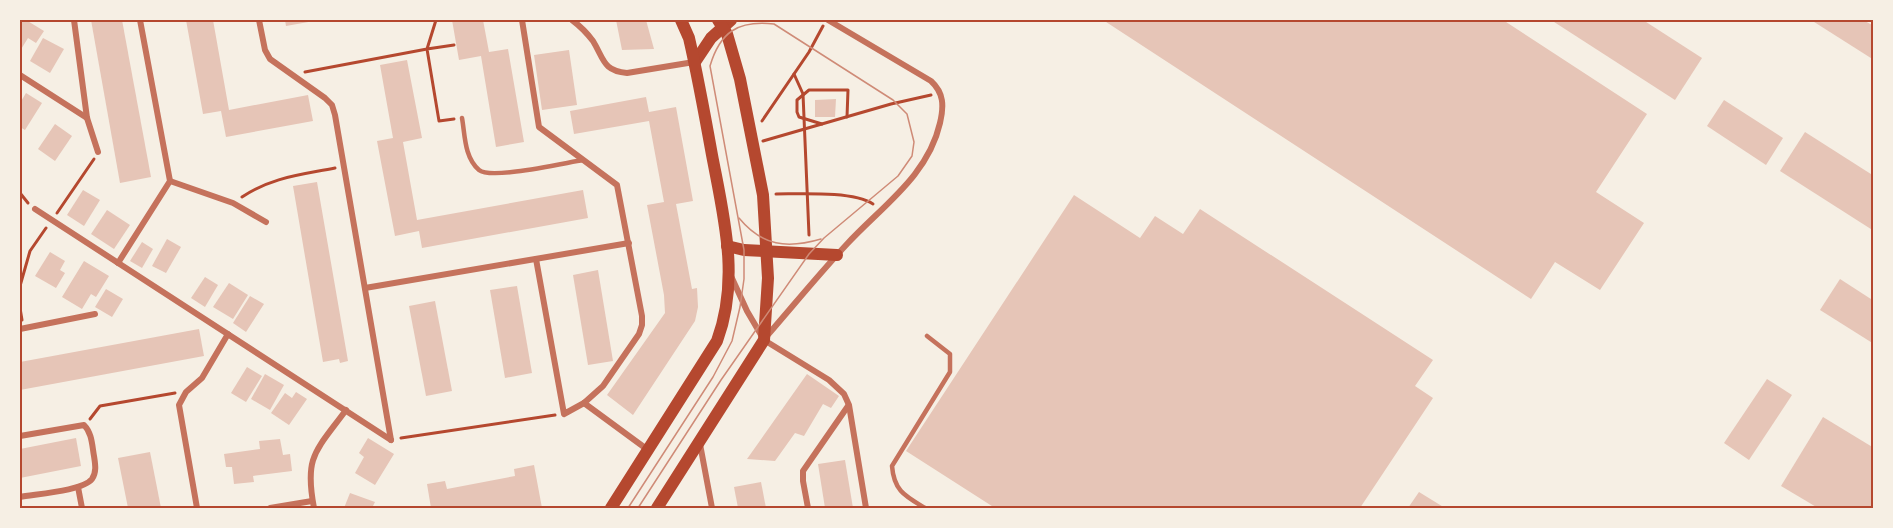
<svg xmlns="http://www.w3.org/2000/svg" width="1893" height="528" font-family="'Times New Roman',serif">
<style>
.building{fill:#e6c5b7}
.lines{fill:none;stroke-linecap:round;stroke-linejoin:round}
.path{stroke:#b5482f;stroke-width:3}
.service{stroke:#c5725c;stroke-width:4.5}
.minor{stroke:#c5725c;stroke-width:6}
.secondary{stroke:#b5482f;stroke-width:12}
.tram{stroke:#cf8b77;stroke-width:1.5}
.neatline{fill:none;stroke:#b5482f;stroke-width:2}
</style>
<rect width="100%" height="100%" fill="#f6efe4"/>
<g class="building">
<polygon points="21,20 26,20 44,31 36,43 28,38 20,51 20,22"/>
<polygon points="91,20 122,20 151,177 120,183"/>
<polygon points="186,20 213,20 229,110 308,95 313,121 226,137 221,111 203,114"/>
<polygon points="285,20 314,20 314,21 286,26"/>
<polygon points="452,20 483,20 489,52 508,49 524,142 496,147 481,56 459,60"/>
<polygon points="616,20 646,20 654,49 622,50"/>
<polygon points="1103,20 1503,20 1647,114 1596,192 1644,223 1600,290 1555,262 1531,299"/>
<polygon points="1551,20 1643,20 1702,58 1675,100"/>
<polygon points="1811,20 1863,20 1874,26 1874,60"/>
<polygon points="43,38 64,49 50,73 30,61"/>
<polygon points="569,50 577,105 542,110 534,55"/>
<polygon points="407,60 422,138 403,142 417,220 583,190 588,218 422,248 419,231 395,236 377,141 393,138 380,65"/>
<polygon points="26,93 42,103 25,130 20,127 20,103"/>
<polygon points="646,97 649,112 676,107 693,201 676,204 692,289 697,288 698,307 695,321 633,415 607,395 665,313 664,295 647,205 664,202 649,121 574,134 570,111"/>
<polygon points="836,99 835,117 815,117 815,100"/>
<polygon points="1724,100 1783,138 1766,165 1707,126"/>
<polygon points="55,124 72,136 55,161 38,149"/>
<polygon points="1805,132 1874,176 1874,231 1780,171"/>
<polygon points="317,182 348,361 340,363 339,359 323,362 293,186"/>
<polygon points="83,190 100,200 84,226 67,215"/>
<polygon points="1074,195 1140,238 1155,216 1183,234 1200,209 1433,360 1415,386 1433,398 1360,508 995,508 906,451"/>
<polygon points="107,210 130,225 114,249 91,234"/>
<polygon points="167,239 181,247 166,273 152,266"/>
<polygon points="142,242 153,249 142,268 130,261"/>
<polygon points="50,252 65,261 60,270 65,273 56,288 35,276"/>
<polygon points="84,261 109,276 96,297 91,294 82,309 62,297"/>
<polygon points="598,270 613,361 588,365 573,275"/>
<polygon points="205,277 218,285 205,307 191,298"/>
<polygon points="1840,279 1874,301 1874,344 1820,310"/>
<polygon points="229,283 248,295 233,319 213,307"/>
<polygon points="517,286 532,373 505,378 490,290"/>
<polygon points="106,289 123,299 112,317 95,307"/>
<polygon points="250,296 264,304 246,332 233,323"/>
<polygon points="435,301 452,391 426,396 409,306"/>
<polygon points="199,329 204,356 20,390 20,362"/>
<polygon points="247,367 262,376 246,402 231,393"/>
<polygon points="265,374 284,385 270,410 251,399"/>
<polygon points="807,374 839,396 831,408 823,404 804,436 795,433 775,461 747,459"/>
<polygon points="1767,379 1792,395 1749,460 1724,443"/>
<polygon points="296,392 307,399 289,425 271,413 285,393 292,398"/>
<polygon points="1823,417 1874,448 1874,508 1818,508 1781,486"/>
<polygon points="76,438 81,466 20,478 20,449"/>
<polygon points="368,438 394,454 375,485 355,473 364,457 359,453"/>
<polygon points="280,439 283,455 290,454 292,471 253,476 254,482 234,484 232,467 226,467 224,454 260,449 259,441"/>
<polygon points="150,452 161,508 128,508 118,458"/>
<polygon points="845,460 853,508 825,508 818,464"/>
<polygon points="534,465 542,508 431,508 427,484 445,481 447,489 515,476 514,469"/>
<polygon points="761,482 766,508 738,508 734,487"/>
<polygon points="1419,492 1445,508 1408,508"/>
<polygon points="350,493 375,502 372,508 344,508"/>
</g>
<g class="lines">
<g class="path">
<polyline points="454,45 427,49 439,121 454,119"/>
<polyline points="305,72 427,49 436,20"/>
<polyline points="794,74 803,94 809,235"/>
<polyline points="762,121 809,52 823,26"/>
<polyline points="822,124 799,117 797,112 797,100 809,90 848,90 847,117"/>
<polyline points="763,141 891,104 931,95"/>
<polyline points="20,193 28,203"/>
<path d="M776 194C801 194 853 191 873 204"/>
<path d="M242 197C272 177 300 175 335 168"/>
<polyline points="57,213 94,159"/>
<polyline points="20,286 30,251 46,228"/>
<polyline points="20,308 22,320"/>
<polyline points="90,419 100,406 175,393"/>
<polyline points="401,438 555,415"/>
</g>
<g class="service">
<path d="M462 118C465 134 464 157 479 170 491 180 564 163 583 160"/>
<path d="M925 508C905 496 894 491 892 466L950 372V354L927 336"/>
</g>
<g class="minor">
<polyline points="74,20 87,118 98,152"/>
<polyline points="259,20 265,50 270,59 325,98 332,105 335,115 391,440"/>
<polyline points="522,20 539,127 617,185 642,316 642,325 639,334 603,386 584,403 564,414 536,259"/>
<path d="M572 20C580 26 587 33 593 41 604 59 603 71 627 73L694 62"/>
<polyline points="20,75 87,118"/>
<polyline points="170,181 233,203 266,222"/>
<polyline points="35,209 391,440"/>
<polyline points="118,263 170,181 140,20"/>
<polyline points="731,276 747,311 764,340 829,380 844,394 849,405 866,508"/>
<polyline points="365,288 629,243"/>
<polyline points="20,329 95,314"/>
<path d="M766 337C793 306 819 274 847 244 882 206 928 176 940 123 944 106 944 93 931 81L828 20"/>
<polyline points="584,403 648,450"/>
<path d="M20 436 84 425C92 433 92 445 94 456 95 463 97 472 92 479 83 491 35 494 20 497"/>
<polyline points="700,444 712,508"/>
<polyline points="78,487 82,508"/>
<polyline points="197,508 179,405 186,392 202,378 228,334"/>
<polyline points="270,508 312,501"/>
<path d="M314 508C304 456 316 451 346 410"/>
<polyline points="808,508 803,481 803,471 848,406"/>
</g>
<g class="secondary">
<polyline points="695,62 711,38 731,20"/>
<polyline points="727,246 744,250 837,255"/>
<path d="M611 508 717 341C740 279 724 218 712 155 705 116 698 77 689 38L681 20"/>
<polyline points="657,508 764,340 768,278 763,195 740,79 727,34 718,20"/>
</g>
<g class="tram">
<path d="M739 218C762 246 787 249 821 239"/>
<path d="M628 508 713 377 732 341 740 307 744 279V250L710 66C720 32 738 20 774 24L893 100 907 114 914 142 912 156 898 176 824 238 809 254 721 380 638 508"/>
</g>
</g>
<rect width="1893" height="528" fill="none" stroke="#f6efe4" stroke-width="42"/>
<rect x="21" y="21" width="1851" height="486" class="neatline"/>
</svg>
